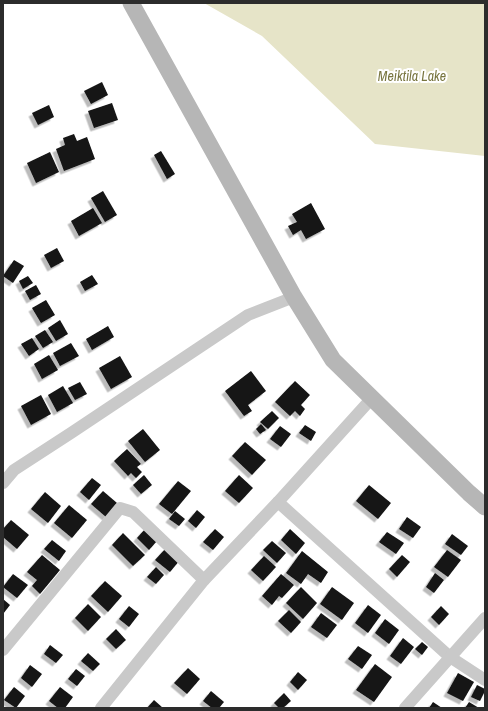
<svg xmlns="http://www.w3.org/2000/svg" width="488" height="711" font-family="'Archivo Narrow',sans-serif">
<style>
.water{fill:#e6e4c8}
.building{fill:#131313;filter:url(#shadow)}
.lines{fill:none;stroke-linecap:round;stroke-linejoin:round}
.street{stroke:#c9c9c9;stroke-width:12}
.secondary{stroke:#b6b6b6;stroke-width:17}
.labels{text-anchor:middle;stroke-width:4;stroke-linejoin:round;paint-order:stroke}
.water-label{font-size:14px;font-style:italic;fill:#78753f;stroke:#fff}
</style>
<defs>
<filter id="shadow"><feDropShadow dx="-3.5" dy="3.5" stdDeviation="0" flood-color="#0004"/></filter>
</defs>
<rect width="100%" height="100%" fill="#fff"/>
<polygon class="water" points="204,3 485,3 485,156 375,144 262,36"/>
<g class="building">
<polygon points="102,82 108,95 91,104 84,91"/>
<polygon points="112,103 118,120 94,128 88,111"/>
<polygon points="49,105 54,117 38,125 32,113"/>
<polygon points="74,134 77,141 87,137 95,159 64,171 56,149 65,145 63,138"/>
<polygon points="161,151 175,174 167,179 154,155"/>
<polygon points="50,152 59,172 36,183 27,163"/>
<polygon points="103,191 117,215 105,222 91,198"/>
<polygon points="311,203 325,229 306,239 301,230 293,235 288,226 297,222 292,214"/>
<polygon points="93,208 102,223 79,236 71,221"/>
<polygon points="57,248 64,261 51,268 44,255"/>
<polygon points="14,260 24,266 13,283 3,276"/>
<polygon points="92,275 98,284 85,291 80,282"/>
<polygon points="28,276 33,283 23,289 19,281"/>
<polygon points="36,285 41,294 30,300 25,291"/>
<polygon points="46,300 55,315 41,323 32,308"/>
<polygon points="60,320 68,334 56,341 48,328"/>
<polygon points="108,326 114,337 92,350 86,339"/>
<polygon points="45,330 53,342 43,348 35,336"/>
<polygon points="32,338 39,349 29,356 21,344"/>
<polygon points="71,343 79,356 60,366 53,353"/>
<polygon points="49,355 58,370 42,379 34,364"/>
<polygon points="120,356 132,377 111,389 99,368"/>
<polygon points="251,371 266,391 248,405 252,411 244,416 225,391"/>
<polygon points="295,381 310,395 301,405 305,409 300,416 295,411 290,416 275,402"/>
<polygon points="80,382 87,394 75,400 68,388"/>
<polygon points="63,386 73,403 57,412 48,395"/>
<polygon points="41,395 51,414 31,425 21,406"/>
<polygon points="272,411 279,418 268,429 260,422"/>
<polygon points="261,424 266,430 260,434 256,429"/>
<polygon points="305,425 316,432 311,441 299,433"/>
<polygon points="280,426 291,434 281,447 270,439"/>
<polygon points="143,429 160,450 145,462 128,441"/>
<polygon points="245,442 266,460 252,475 232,456"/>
<polygon points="127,449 141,464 137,467 142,472 136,478 131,473 128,476 114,461"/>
<polygon points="144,475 152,485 141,494 133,485"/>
<polygon points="239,475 253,488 239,503 225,491"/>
<polygon points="92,478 101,485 89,500 80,492"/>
<polygon points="178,481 191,491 172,514 159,504"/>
<polygon points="369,485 391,503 378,519 356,501"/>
<polygon points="103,491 117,503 106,517 91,504"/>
<polygon points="45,492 61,506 48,523 31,509"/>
<polygon points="69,505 87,520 72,538 54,523"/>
<polygon points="197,510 205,517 196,528 188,521"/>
<polygon points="175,511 185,519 179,526 169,519"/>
<polygon points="407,517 421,527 413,538 399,529"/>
<polygon points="11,520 29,535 17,549 3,537 3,529"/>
<polygon points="145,529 157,541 149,550 137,538"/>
<polygon points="215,529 224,537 213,550 203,542"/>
<polygon points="290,529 305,543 296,554 281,540"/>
<polygon points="387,532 404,543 396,554 379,542"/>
<polygon points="123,533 145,555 133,566 112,545"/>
<polygon points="452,534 468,546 461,555 445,544"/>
<polygon points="52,540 66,551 59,561 44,549"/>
<polygon points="272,541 286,553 277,563 263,550"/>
<polygon points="166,548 180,560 170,572 155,560"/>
<polygon points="447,550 461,560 448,577 434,567"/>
<polygon points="302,551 328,572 321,583 308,574 301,584 286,573"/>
<polygon points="42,555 60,570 40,594 32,586 37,580 27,572"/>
<polygon points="402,555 410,562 397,577 389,569"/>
<polygon points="264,556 276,567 263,581 251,570"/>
<polygon points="156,567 164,575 156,584 147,577"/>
<polygon points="435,573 444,580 434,593 426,587"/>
<polygon points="13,574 28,585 17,598 3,587"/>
<polygon points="281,574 294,585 282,598 279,596 272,605 262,596"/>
<polygon points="105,581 122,596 108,612 91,596"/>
<polygon points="301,587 317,603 303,619 286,603"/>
<polygon points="332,587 354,603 342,620 320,604"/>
<polygon points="3,599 10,605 3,614"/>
<polygon points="88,604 101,617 88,631 75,618"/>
<polygon points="368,605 381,615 368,633 355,623"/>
<polygon points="129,606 139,614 129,627 119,619"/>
<polygon points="441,606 449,614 439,625 431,617"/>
<polygon points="289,610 301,622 291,633 278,621"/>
<polygon points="321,613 337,625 327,638 311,627"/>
<polygon points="385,619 399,630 389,644 375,633"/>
<polygon points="116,629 126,640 116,649 106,639"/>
<polygon points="403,638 414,647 401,664 390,656"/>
<polygon points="422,642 428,647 422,655 415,649"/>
<polygon points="50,645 63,655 56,663 44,654"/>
<polygon points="358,646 372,655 362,669 348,659"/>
<polygon points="88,653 100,664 93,671 81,661"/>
<polygon points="375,664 392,677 374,702 356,690"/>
<polygon points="30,665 42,674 32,687 21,678"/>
<polygon points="188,668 200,679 187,694 174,683"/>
<polygon points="76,669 85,676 77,686 68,679"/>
<polygon points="298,672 307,680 298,690 290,682"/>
<polygon points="458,673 474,682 463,701 447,693"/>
<polygon points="477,685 485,689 485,691 480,701 471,697"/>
<polygon points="14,687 25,696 16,708 4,700"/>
<polygon points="60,687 73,697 65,708 58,708 49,701"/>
<polygon points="211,691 224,702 219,708 212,708 203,701"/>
<polygon points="284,693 291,701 283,708 279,708 274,703"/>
<polygon points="154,700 163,708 147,708"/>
<polygon points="433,702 442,708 429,708"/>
<polygon points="469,702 479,708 465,708"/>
</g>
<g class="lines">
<g class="street">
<polyline points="3,483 14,470 71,433 248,315 294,297"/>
<polyline points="278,502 450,657 485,680"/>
<polyline points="3,650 120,508 133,512 204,580"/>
<polyline points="101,708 204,580 278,502 372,398"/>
<polyline points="405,708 485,618"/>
</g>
<polyline class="secondary" points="131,3 294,297 333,360 469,493 485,507"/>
</g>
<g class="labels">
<g class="water-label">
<text x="412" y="81">Meiktila Lake</text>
</g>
</g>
<rect width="488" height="711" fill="none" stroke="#2c2c2c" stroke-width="8"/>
</svg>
